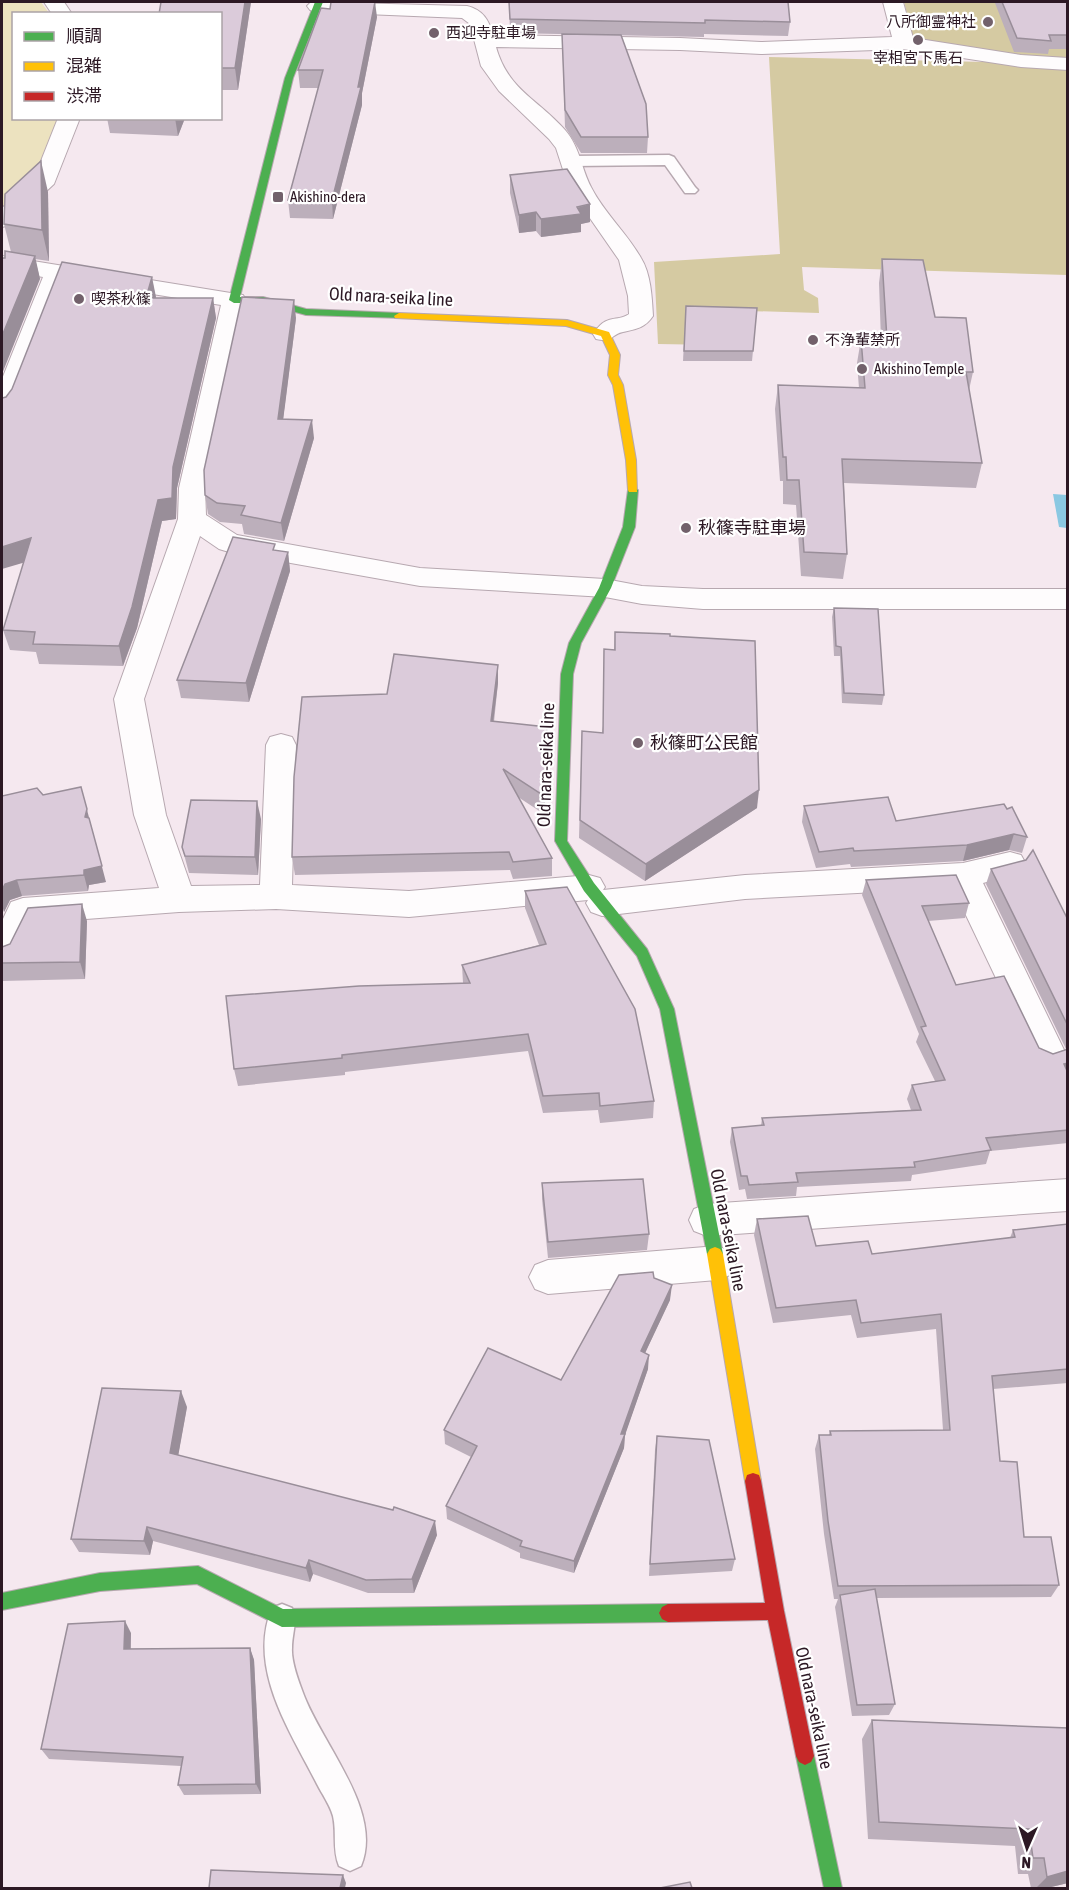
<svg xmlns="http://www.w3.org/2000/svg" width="1069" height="1890" font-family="'Asap Condensed','Noto Sans JP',sans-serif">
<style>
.green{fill:#ece2bf}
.forest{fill:#d5caa2}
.water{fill:#8ac8e2}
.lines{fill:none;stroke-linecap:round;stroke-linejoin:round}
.lane-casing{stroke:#b7a8b0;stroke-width:3}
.street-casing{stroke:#b7a8b0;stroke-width:2}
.fast-casing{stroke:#b7a8b0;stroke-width:2}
.slow-casing{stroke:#b7a8b0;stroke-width:2}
.jam-casing{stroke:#b7a8b0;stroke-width:2}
.lane{fill:#fefcfd;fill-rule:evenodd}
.street{fill:#fefcfd;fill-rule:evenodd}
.fast{fill:#4caf50;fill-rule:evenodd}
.slow{fill:#ffc107;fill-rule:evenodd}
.jam{fill:#c62828;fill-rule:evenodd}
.wall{fill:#bcafbb}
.shaded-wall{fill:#998e99}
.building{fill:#dbcbda;stroke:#998e99;stroke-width:1.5}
.poi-dot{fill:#72616b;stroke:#fff;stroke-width:2}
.labels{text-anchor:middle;stroke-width:4.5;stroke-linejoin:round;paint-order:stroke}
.far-poi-label{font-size:15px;fill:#2c1824;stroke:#fff;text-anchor:start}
.street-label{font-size:18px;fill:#2c1824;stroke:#fff}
.poi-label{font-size:18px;fill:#2c1824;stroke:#fff;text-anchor:start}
</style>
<rect width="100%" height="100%" fill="#f5e8ef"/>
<polygon class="green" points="2,2 41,2 49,13 14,14 14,118 64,119 27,191 2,211"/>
<g class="forest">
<polygon points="904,2 1067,2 1067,57 1023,57 914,42"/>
<polygon points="769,57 1067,64 1067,275 802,267 804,290 818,298 819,313 716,310 715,345 658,344 654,262 780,254"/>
</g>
<polygon class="water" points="1053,494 1067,495 1067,528 1059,527"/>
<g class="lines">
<defs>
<g id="lane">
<polygon points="669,155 674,157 695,187 698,190 695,193 685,193 665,165 572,166 564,161 572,156"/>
<path d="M282 1604 292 1608C298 1622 292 1633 292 1648 291 1661 298 1680 303 1693 321 1743 384 1811 361 1866L350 1871 339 1866C332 1849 337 1833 333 1816 330 1805 322 1794 317 1784 290 1731 247 1668 272 1608Z"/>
</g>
<g id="street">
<polygon points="44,2 64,2 72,14 52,14"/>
<path d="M311 2 467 6C483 10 489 20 493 35L680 38 761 42 892 37 883 2H903L913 38 1021 55 1068 58V70L1021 67 904 49 761 54 680 50 496 47C508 90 538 99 565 130 580 147 581 168 591 187 604 213 627 233 641 258 651 274 652 298 653 316 645 328 636 329 623 332 611 334 614 343 596 339L593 334C608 312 616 323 629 314L628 296 619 260 569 188 556 148 549 139 499 91 481 66 470 24 462 18 317 12 310 10 307 6Z"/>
<polygon points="58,118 80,118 54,184 10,225 2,227 2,208 33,181"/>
<polygon points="2,256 243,295 246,300 205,488 206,515 237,535 420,568 605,579 642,586 703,589 1068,589 1068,609 703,609 642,604 605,597 420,586 229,552 219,549 200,536 144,699 166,815 191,886 260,885 266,745 270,737 281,734 292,737 296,745 292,885 409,891 589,875 600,878 605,887 603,890 745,875 963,863 1010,852 1021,855 1026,864 1021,873 983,883 1065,1052 1060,1062 1048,1066 1036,1062 953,888 745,899 602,916 591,912 586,903 588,900 409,917 276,909 179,912 33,923 14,960 2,964 2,921 11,902 23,898 159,888 134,815 114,699 178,519 179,488 221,305 65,280 15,409 11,415 2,417 2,379 43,277 2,270"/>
<polygon points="1068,1179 1068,1211 707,1236 694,1231 689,1220 694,1209 707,1204"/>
<polygon points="717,1246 730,1251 736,1263 730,1275 717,1280 548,1294 535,1289 529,1277 535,1265 548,1260"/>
</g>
<g id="fast">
<polygon points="315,2 323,2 293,78 240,297 263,297 306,309 399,313 404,316 403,318 306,315 263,303 234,303 229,300 285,78"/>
<polygon points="633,487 638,490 635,527 611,588 581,643 573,674 567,841 594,883 647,949 674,1009 723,1254 720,1259 715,1261 710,1259 707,1254 660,1009 637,956 584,891 555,841 561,674 569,643 599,588 623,527 628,490"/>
<polygon points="198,1566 283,1609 668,1604 674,1607 677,1613 674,1619 668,1622 282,1627 197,1584 100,1591 2,1610 2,1593 100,1573"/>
<polygon points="805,1747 811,1750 814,1756 842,1888 824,1888 796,1756 799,1750"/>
</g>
<g id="slow">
<polygon points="399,313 567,320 609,332 620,355 618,375 623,385 636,460 637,492 629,492 628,490 626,460 613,385 608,375 610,355 601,336 566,326 395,318 394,316"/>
<polygon points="715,1247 720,1249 723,1254 761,1481 759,1487 753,1489 747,1487 745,1481 707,1254 710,1249"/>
</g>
<polygon id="jam" points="753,1473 759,1475 761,1481 784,1611 814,1756 811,1762 805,1765 799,1762 796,1756 768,1620 668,1622 662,1619 659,1613 662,1607 668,1604 765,1603 745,1481 747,1475"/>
</defs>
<use href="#lane" class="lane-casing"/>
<use href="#street" class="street-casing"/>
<use href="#fast" class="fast-casing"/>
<use href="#slow" class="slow-casing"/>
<use href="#jam" class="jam-casing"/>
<use href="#lane" class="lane"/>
<use href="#street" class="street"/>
<use href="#fast" class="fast"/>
<use href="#slow" class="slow"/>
<use href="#jam" class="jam"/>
</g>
<g class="wall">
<polygon points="251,2 238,90 220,90 220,14"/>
<polygon points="509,2 790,22 788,36 704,34 704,37 510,33"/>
<polygon points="995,2 1068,2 1068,49 1049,49 1048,54 1014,52 995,3"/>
<polygon points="330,9 377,17 362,93 362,105 333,219 290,218 288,200 319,88 300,88 298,70"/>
<polygon points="562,34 648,137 647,153 581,153 565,127"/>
<polygon points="107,118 185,118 178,136 110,133"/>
<polygon points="510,175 590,204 590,222 581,224 581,232 541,237 536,231 519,233 510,193"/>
<polygon points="48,192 49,261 35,259 40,279 5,258 11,252 4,224"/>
<polygon points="882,259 935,317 973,372 969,390 982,463 976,488 844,483 847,554 843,579 801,576 796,505 783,504 783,481 780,481 775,409 778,385 859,388 857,363 861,339 881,340 879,283"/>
<polygon points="156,297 156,298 213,298 216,318 177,488 176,519 162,521 137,628 123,666 39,664 36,652 10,650 3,630 24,562 6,397"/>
<polygon points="686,306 757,308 752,361 683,361"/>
<polygon points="296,318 283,419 314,438 284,541 244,534 242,524 220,522 208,514 205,495"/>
<polygon points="276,551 288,552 290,571 249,702 181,698 177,680"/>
<polygon points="834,608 884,695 882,705 842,703 840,656 834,656 832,617"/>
<polygon points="615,632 670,636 757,808 645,881 579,838 582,731 602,733 614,650"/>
<polygon points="498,683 494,722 547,727 544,814 518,797 552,858 552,876 513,879 510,870 295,875 292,857 387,694"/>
<polygon points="2,796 106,882 89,885 88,891 22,896 10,900 4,912 2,905"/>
<polygon points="804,806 896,821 1007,809 1027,837 1022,853 1009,850 963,861 851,867 850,864 816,868 802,822"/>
<polygon points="261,819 258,875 189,873 182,847"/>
<polygon points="991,869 1068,920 1068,1143 990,1151 986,1164 912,1175 911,1181 797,1187 796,1196 747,1199 745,1189 739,1190 730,1142 732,1128 761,1126 762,1118 911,1110 907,1099 912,1085 935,1081 916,1042 919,1034 862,895 866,880 969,903 965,918 928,921 956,985 1039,1048 1053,1054 1066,1049 986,884"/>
<polygon points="525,891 654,1101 653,1118 600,1123 598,1110 543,1113 528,1051 345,1072 345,1075 238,1086 234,1069 463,983 462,965 539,945 525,908"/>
<polygon points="87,921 85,979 2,981 2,947"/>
<polygon points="542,1183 649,1234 647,1250 548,1258 542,1199"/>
<polygon points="757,1219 816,1246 872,1254 1010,1238 1013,1230 1068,1224 1068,1383 993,1389 1000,1461 1024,1537 1059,1585 1051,1597 876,1598 895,1704 889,1715 852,1716 835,1607 838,1599 834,1599 824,1534 815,1449 819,1435 829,1435 830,1431 943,1430 936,1329 857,1338 851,1315 773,1323 754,1235"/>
<polygon points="654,1278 670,1300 645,1353 648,1369 625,1434 624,1448 574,1573 520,1558 520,1553 447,1519 446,1506 471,1457 445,1444 444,1430 561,1380"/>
<polygon points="187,1407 178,1455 437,1535 414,1593 368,1593 313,1574 310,1582 153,1541 150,1555 79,1552 71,1539"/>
<polygon points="657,1436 735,1559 732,1571 649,1576 655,1450"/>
<polygon points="131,1633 131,1649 250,1648 254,1660 261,1794 184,1795 178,1785 181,1766 49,1759 41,1749"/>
<polygon points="872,1720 1068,1728 1068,1883 1047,1888 1031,1888 1028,1874 1018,1874 1015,1846 868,1839 862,1739"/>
</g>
<g class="shaded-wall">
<polygon points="245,2 251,2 238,90 235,68"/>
<polygon points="375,2 377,17 362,93 362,105 333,219 332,200 358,87"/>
<polygon points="175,118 185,118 178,136"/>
<polygon points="41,161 48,192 49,261 42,230"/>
<polygon points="590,204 590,222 581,224 581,232 541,237 541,219"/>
<polygon points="536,212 536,231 519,233 519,215"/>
<polygon points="35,256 40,279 2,374 2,336"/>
<polygon points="152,277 156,297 150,318 146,298"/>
<polygon points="213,298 216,318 177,488 176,519 162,521 137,628 123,666 119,646 158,500 173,467"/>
<polygon points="294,300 296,318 281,437 278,419"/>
<polygon points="312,420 314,438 284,541 281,523"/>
<polygon points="31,538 36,559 2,569 2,547"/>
<polygon points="288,552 290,571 249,702 246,683"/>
<polygon points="498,665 498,683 491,739 491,721"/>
<polygon points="547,727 547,745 544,814 544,796"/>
<polygon points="81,787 106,882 89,885 88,891 84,875 85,817"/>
<polygon points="759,790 757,808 645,881 646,864"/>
<polygon points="257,801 261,819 258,875 255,857"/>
<polygon points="1014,834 1009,850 963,861 967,845"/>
<polygon points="17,880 22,896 10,900 4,912 2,905 2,890 5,884"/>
<polygon points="82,904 87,921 85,979 80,962"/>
<polygon points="1068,1063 1068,1076 1064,1064"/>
<polygon points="672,1285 670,1300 639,1366 641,1351"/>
<polygon points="649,1355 648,1369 623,1441 625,1434 624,1448 574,1573 574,1561 621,1434"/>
<polygon points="181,1391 187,1407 176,1468 170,1453"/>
<polygon points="435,1521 437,1535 414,1593 412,1579"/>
<polygon points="147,1527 153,1541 150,1555 144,1541"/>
<polygon points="309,1560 313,1574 310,1582 306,1568"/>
<polygon points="125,1621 131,1633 130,1661 124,1649"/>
<polygon points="250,1648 254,1660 261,1794 256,1784"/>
<polygon points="1068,1871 1068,1883 1047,1888 1036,1888 1047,1877"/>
<polygon points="343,1875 346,1883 345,1888 340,1888"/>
</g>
<g class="building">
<polygon points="161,2 245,2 235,68 220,68 220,14 159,14"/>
<polygon points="331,2 375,2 358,87 361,87 332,200 288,200 323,70 298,70 321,8 330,9"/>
<polygon points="509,2 788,2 790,22 705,20 705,23 510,19"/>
<polygon points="1002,2 1068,2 1068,35 1049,35 1051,41 1017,38"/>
<polygon points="562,34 621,35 646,104 648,137 581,137 565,110"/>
<polygon points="41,161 42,230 4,224 5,194"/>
<polygon points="567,169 590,204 577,207 581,214 541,219 536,212 519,215 510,175"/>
<polygon points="5,251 35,256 2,336 2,258 5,258"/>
<polygon points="882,259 923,260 935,317 966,318 973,372 966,372 982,463 842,459 847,554 804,552 799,480 787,480 786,457 783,457 778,385 865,388 861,339 887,340"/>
<polygon points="62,262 152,277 146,298 213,298 173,467 172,498 158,500 132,607 119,646 33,644 35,632 3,630 31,538 2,547 2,398 6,397 12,389"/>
<polygon points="242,297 294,300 278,419 312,420 281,523 241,515 245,506 217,503 205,495 204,470"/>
<polygon points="686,306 757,308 753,351 684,351"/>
<polygon points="233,537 275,544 273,550 288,552 246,683 177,680"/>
<polygon points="834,608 878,609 884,695 844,693 841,647 836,646"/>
<polygon points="615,632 670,634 670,636 755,641 759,790 646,864 580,820 582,731 603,733 604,649 615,650"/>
<polygon points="394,654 498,665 491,721 547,727 544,796 503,769 552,858 513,862 509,852 292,857 294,777 302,697 387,694"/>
<polygon points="81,787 87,809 85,817 89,818 102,866 84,870 84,875 17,880 5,884 2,890 2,796 37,788 43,795"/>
<polygon points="888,797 896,821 1004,804 1007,809 1012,807 1027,837 1014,834 967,845 854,851 853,848 819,852 804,806"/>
<polygon points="191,800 257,801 255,857 185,856 182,847"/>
<polygon points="1033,850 1068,920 1068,1026 991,869 1026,860"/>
<polygon points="956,875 969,903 922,906 956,985 1004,976 1039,1048 1053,1054 1068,1049 1068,1063 1064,1064 1068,1073 1068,1130 986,1138 991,1150 914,1162 915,1167 796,1173 798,1182 749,1185 747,1176 741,1176 732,1128 764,1125 762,1118 921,1110 912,1085 945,1080 921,1027 926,1026 866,880"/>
<polygon points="567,887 635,1009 654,1101 600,1106 599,1093 543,1096 528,1034 342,1055 342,1058 234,1069 226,996 359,986 470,983 462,965 546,944 525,891"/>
<polygon points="82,904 80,962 2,963 2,947 10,944 28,908"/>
<polygon points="643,1179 649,1234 548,1242 542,1183"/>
<polygon points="808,1216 816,1246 868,1241 872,1254 1015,1237 1013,1230 1068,1224 1068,1369 992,1376 1000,1461 1017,1462 1024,1537 1051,1537 1059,1585 838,1586 828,1521 819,1435 831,1435 830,1431 950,1430 941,1314 861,1323 856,1300 776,1308 757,1219"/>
<polygon points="653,1272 654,1278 672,1285 641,1351 649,1355 621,1434 625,1434 574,1561 520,1546 522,1541 446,1506 477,1446 444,1430 488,1348 561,1380 619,1275"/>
<polygon points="102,1388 181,1391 170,1453 393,1510 394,1507 435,1521 412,1579 366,1580 309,1560 306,1568 147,1527 144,1541 71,1539"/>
<polygon points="657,1436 709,1440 735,1559 650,1564"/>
<polygon points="875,1589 895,1704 857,1705 840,1595"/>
<polygon points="125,1621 124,1649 250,1648 256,1784 178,1785 183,1757 41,1749 68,1624"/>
<polygon points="872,1720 1068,1728 1068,1871 1047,1877 1044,1858 1033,1858 1029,1829 879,1822"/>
<polygon points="211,1870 343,1875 340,1888 209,1888"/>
<polygon points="690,1882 692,1888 660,1888"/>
</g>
<g class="poi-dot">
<circle cx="988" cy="22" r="6"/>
<circle cx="434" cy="33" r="6"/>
<circle cx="918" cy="40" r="6"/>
<rect x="272" y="191" width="12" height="12" rx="3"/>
<circle cx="79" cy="299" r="6"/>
<circle cx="813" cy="340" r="6"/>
<circle cx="862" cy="369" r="6"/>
<circle cx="686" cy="528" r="6"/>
<circle cx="638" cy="743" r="6"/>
</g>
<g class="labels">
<g class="far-poi-label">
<text x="976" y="27" text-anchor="end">八所御霊神社</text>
<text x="446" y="38">西迎寺駐車場</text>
<text x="918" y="63" text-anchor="middle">宰相宮下馬石</text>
<text x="290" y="202">Akishino-dera</text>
<text x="91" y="304">喫茶秋篠</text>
<text x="825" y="345">不浄輩禁所</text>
<text x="874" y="374">Akishino Temple</text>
</g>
<g class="street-label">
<text transform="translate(391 297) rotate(3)" y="6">Old nara-seika line</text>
<text transform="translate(546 765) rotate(-88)" y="6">Old nara-seika line</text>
<text transform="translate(728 1230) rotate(79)" y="6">Old nara-seika line</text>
<text transform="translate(814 1708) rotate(78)" y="6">Old nara-seika line</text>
</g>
<g class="poi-label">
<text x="698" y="534">秋篠寺駐車場</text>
<text x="650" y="749">秋篠町公民館</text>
</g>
</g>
<rect width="1069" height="1890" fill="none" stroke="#2c1824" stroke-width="6"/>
<rect x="12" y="12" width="210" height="108" fill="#ffffff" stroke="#aba3a7" stroke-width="1.5"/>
<rect x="24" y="32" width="30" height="9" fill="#4caf50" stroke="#aba3a7" stroke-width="1.5"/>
<text x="66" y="42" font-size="18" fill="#2c1824">順調</text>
<rect x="24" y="62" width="30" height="9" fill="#ffc107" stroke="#aba3a7" stroke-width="1.5"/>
<text x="66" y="72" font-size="18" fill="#2c1824">混雑</text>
<rect x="24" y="92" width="30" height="9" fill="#c62828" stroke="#aba3a7" stroke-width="1.5"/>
<text x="66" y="102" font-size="18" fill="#2c1824">渋滞</text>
<g transform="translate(1027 1848) rotate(183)" stroke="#ffffff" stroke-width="4.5" paint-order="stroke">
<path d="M0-4.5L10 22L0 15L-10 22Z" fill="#2c1824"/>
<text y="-9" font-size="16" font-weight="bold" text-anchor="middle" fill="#2c1824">N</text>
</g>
</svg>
